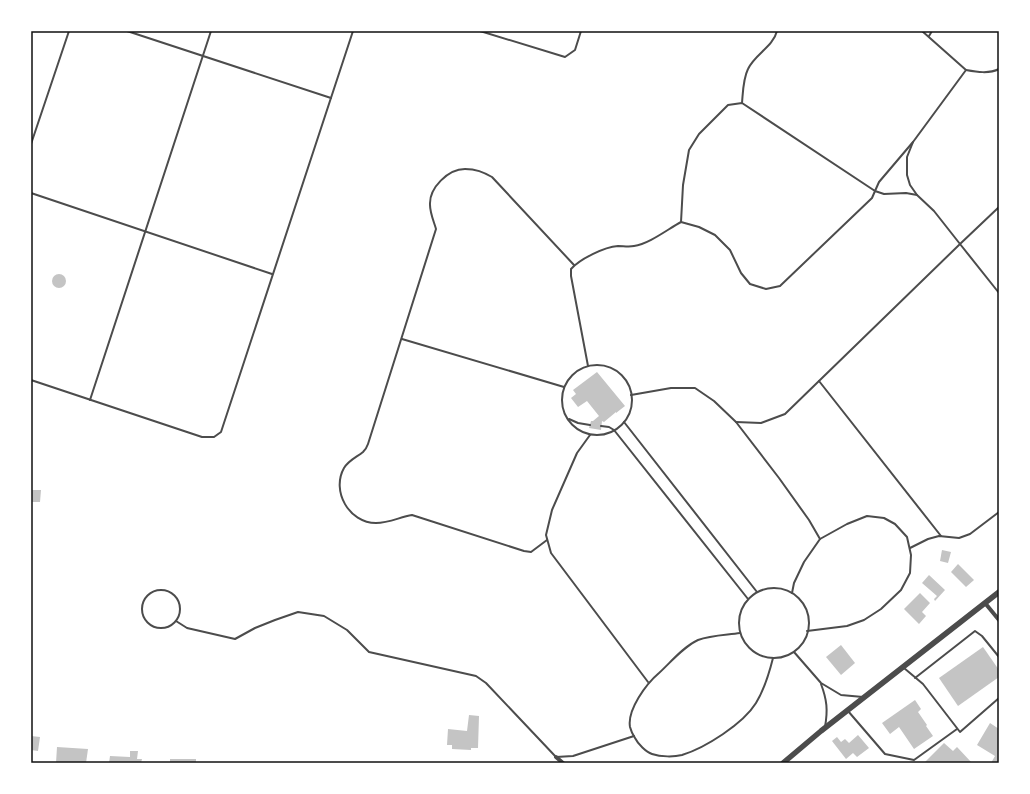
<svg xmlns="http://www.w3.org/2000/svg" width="1030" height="794" font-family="'Public Sans',sans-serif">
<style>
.building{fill:#c4c4c4}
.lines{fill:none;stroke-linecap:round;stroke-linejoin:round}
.service{stroke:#4c4c4c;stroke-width:2}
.minor{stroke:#4c4c4c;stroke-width:4}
.tertiary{stroke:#4c4c4c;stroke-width:5.5}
.neatline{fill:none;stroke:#111;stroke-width:1.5}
</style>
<rect width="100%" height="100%" fill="#fff"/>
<g class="building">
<circle cx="59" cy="281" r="7"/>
<polygon points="597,372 625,406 616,413 616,412 604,422 602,421 601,430 589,428 591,421 593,421 599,416 587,401 578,407 571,398 576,394 573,390"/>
<polygon points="31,490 41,490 40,502 31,502"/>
<polygon points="942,550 951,552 948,563 940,561"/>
<polygon points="958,564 974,580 966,587 951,572"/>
<polygon points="929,575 945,590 935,601 934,599 937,596 922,583"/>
<polygon points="920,593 930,603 922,612 926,616 919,624 904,609"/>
<polygon points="841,645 855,663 841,675 826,657"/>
<polygon points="983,647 999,670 999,677 958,706 939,678"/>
<polygon points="915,700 921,709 918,712 927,725 926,726 933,736 914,749 899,727 890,734 882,723"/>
<polygon points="469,715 479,716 478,748 471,748 471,750 452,749 452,745 447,745 448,729 467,731"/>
<polygon points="990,723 999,729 999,763 991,763 995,756 977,745"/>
<polygon points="858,735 869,748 857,757 853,753 846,759 832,741 837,737 841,742 845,739 849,743"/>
<polygon points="31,736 40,737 38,751 31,750"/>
<polygon points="944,743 953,751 957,747 972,763 924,763"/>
<polygon points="57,747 88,749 86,763 56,763"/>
<polygon points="130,751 138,751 137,759 142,759 141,763 109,763 110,756 130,757"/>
<rect x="170" y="759" width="26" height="4"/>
</g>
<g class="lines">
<g class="service">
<polyline points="127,31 331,98"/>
<polyline points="480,31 565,57 575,50 581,31"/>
<polyline points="929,36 932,31"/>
<path d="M966 70C977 72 989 74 999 69"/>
<path d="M742 103C743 92 743 79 748 69 755 54 773 47 777 31"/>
<polyline points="31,144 69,31"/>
<polyline points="31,193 272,274"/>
<polyline points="917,195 910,185 907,175 907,157 913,142 966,70 922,31"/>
<polyline points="999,207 960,244 999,293"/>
<polyline points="402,339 564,387"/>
<circle cx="597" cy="400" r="35"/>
<path d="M588 366 571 276V269C580 259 604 247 618 246 623 246 629 247 634 246 649 244 668 229 681 222"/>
<polyline points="31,380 202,437 214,437 221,432 353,31"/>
<polyline points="819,381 941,536"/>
<polyline points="631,395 671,388 695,388 714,401 736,422 779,478 809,520 820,539"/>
<polyline points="90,400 211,31"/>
<polyline points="569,419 578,423 590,425"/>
<polyline points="624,422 757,592"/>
<polyline points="736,422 761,423 785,414 960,244 934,211 917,195 906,193 884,194 875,191 872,198 780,286 766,289 750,284 741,273 730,250 715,235 699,227 681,222 683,185 689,150 699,134 728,105 742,103 875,191 879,182 913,142"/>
<polyline points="601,426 609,427 614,430 748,599"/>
<polyline points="590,435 577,453 552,510 546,535 551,553 648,682"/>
<path d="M547 540 531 552 524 551 412 515C400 517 389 523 376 523 349 523 331 491 344 468 349 460 357 457 363 452 365 450 367 447 368 444L436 229C434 222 430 213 430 205 429 188 448 169 465 169 476 169 483 172 492 177L574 265"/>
<polyline points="910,548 928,539 939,536 959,538 970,534 999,512"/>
<circle cx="774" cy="623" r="35"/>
<circle cx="161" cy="609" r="19"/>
<polyline points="792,593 794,583 804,562 820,539 847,524 867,516 884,518 895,524 907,537 911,555 910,573 901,590 881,609 864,620 847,626 807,631"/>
<polyline points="176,621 187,628 235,639 255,628 275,620 298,612 324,616 347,630 369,652 476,676 486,683 556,757 573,756 634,736"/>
<path d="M740 633C727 635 711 635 698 640 683 647 671 662 659 673 646 684 627 710 630 727 631 731 633 735 635 738 638 744 646 752 652 754 661 757 674 757 682 755 705 748 743 724 756 703 764 690 769 674 773 658"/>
<polyline points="794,652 821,683 841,695 863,697"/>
<polyline points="904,668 923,684 960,732 999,698"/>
<polyline points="915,678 975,631 982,636 999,657"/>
<path d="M821 684C827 700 828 710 825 727"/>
<polyline points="848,711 885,754 914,760 957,729"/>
</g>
<g class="minor">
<polyline points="985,603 999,620"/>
<polyline points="556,757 563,763"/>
</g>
<polyline class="tertiary" points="783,763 821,731 999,592"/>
</g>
<rect width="1030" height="794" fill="none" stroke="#ffffff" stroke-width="64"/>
<rect x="32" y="32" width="966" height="730" class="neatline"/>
</svg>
